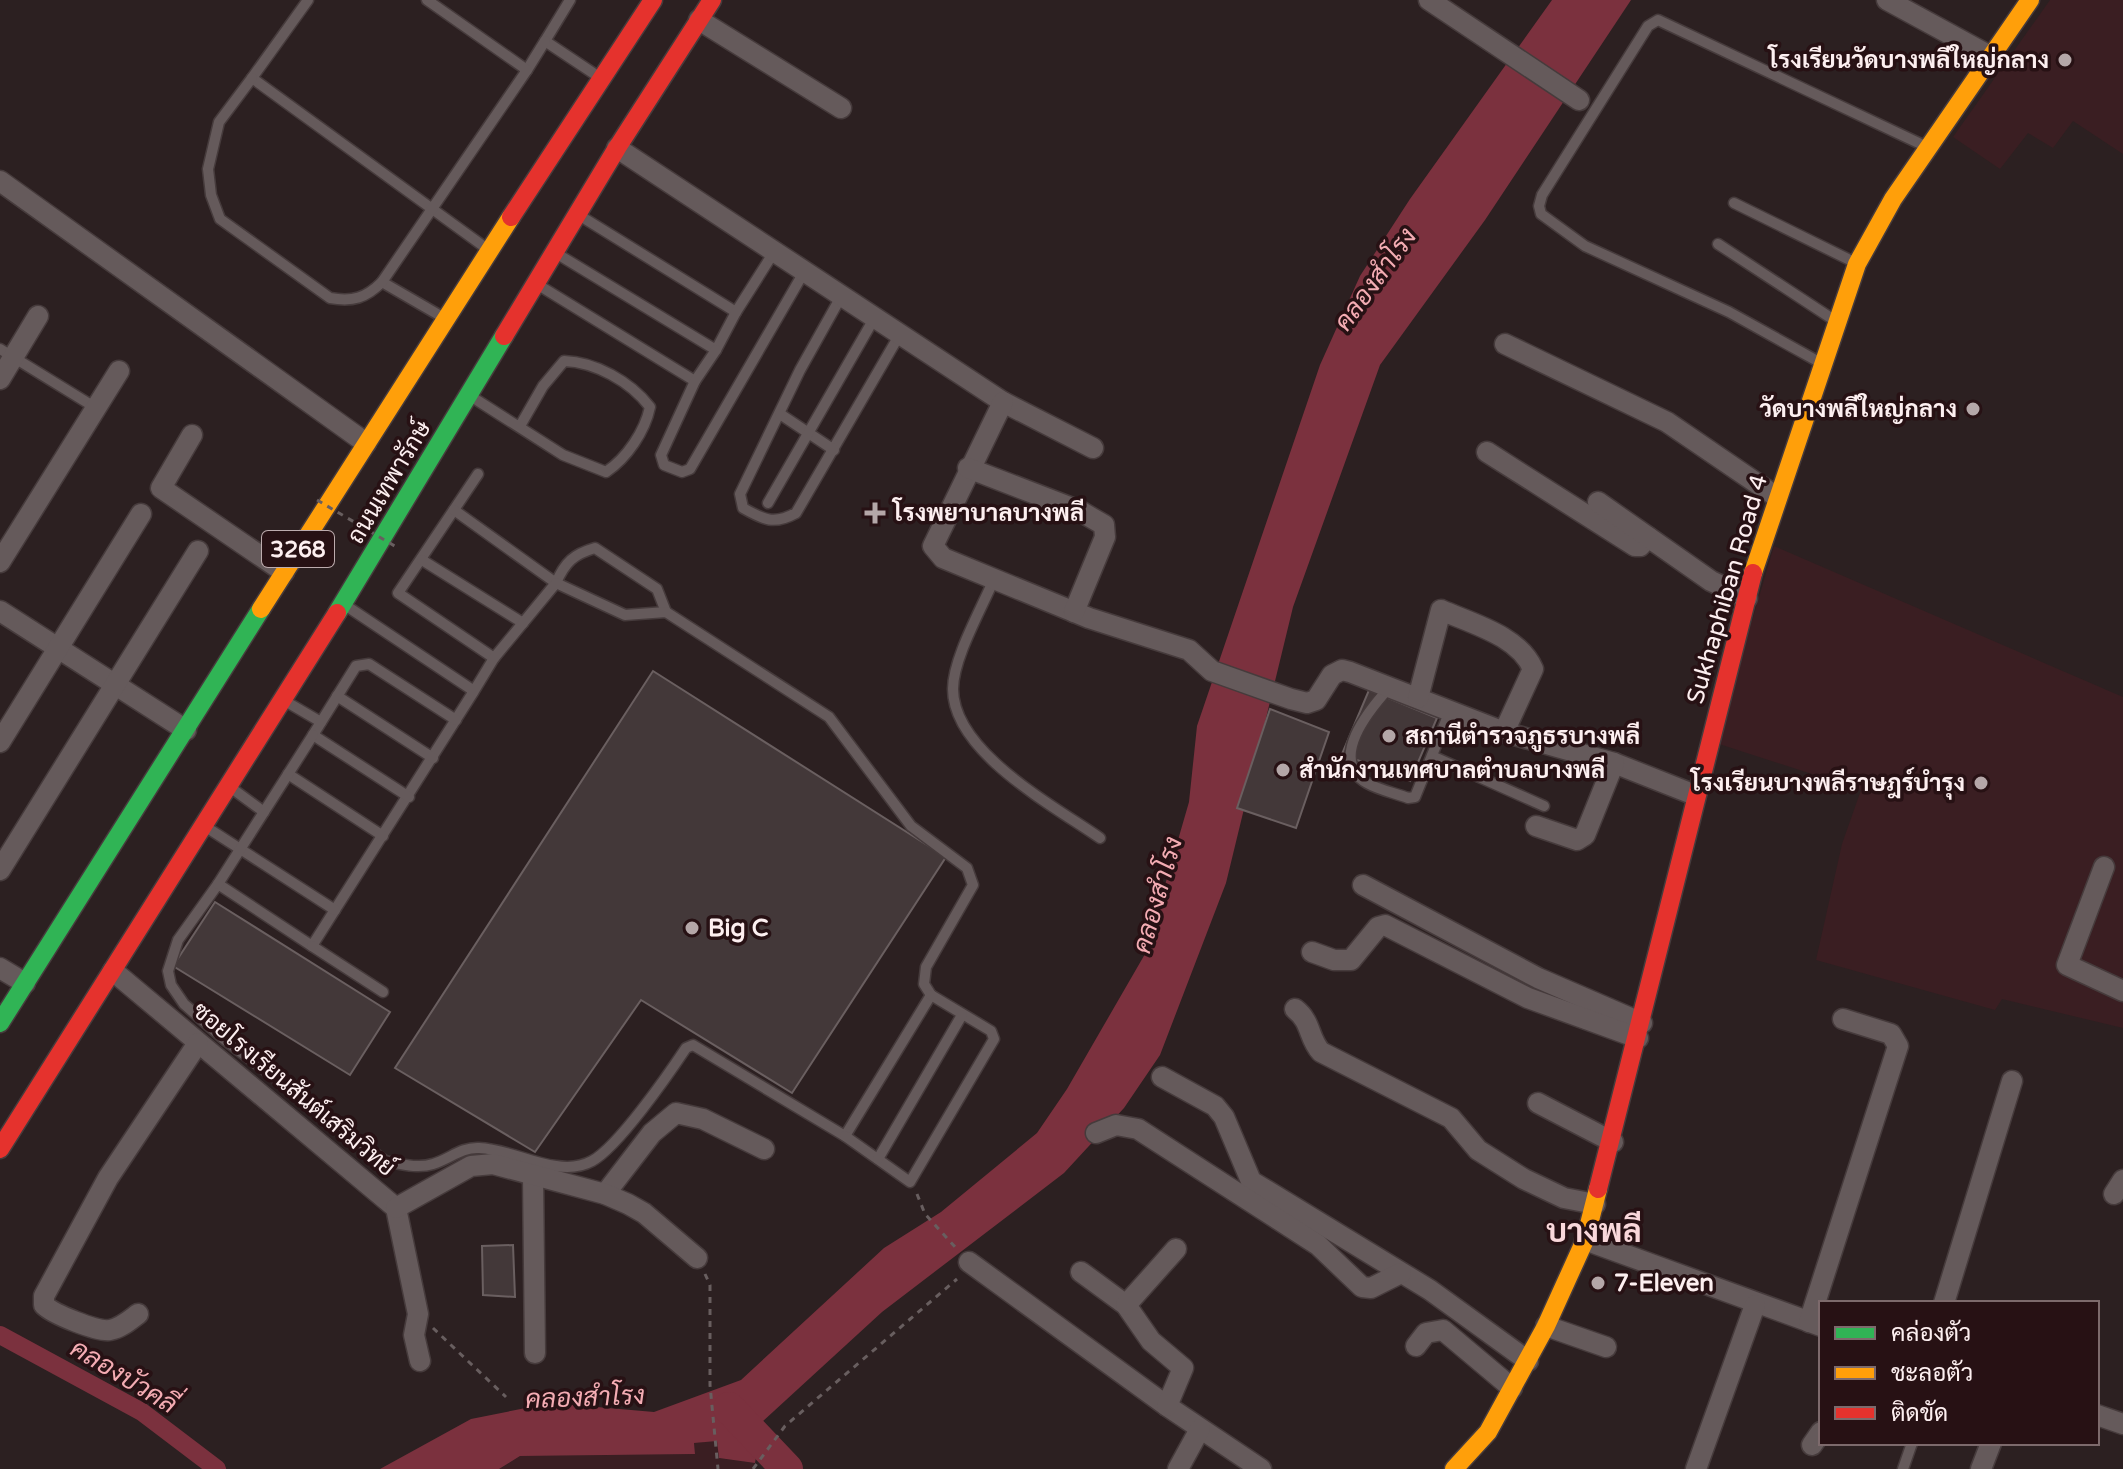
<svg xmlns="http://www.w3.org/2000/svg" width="2123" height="1469" font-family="'Varela Round',Sarabun,sans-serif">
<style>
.built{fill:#3a1e22}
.water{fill:#7b313e}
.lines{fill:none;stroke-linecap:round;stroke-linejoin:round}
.canal{stroke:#7b313e;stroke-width:18}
.river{stroke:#7b313e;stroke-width:32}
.building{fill:#433839;stroke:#6a5f60;stroke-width:2}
.lane-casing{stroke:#463b3c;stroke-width:13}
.street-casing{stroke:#463b3c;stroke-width:23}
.fast-casing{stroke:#463b3c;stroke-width:21}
.slow-casing{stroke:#463b3c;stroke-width:21}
.jam-casing{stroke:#463b3c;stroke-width:21}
.path{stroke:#685e5f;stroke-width:3;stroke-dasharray:6 6;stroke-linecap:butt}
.lane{stroke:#655a5b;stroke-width:10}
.street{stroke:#655a5b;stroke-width:20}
.fast{stroke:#30b455;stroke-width:18}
.slow{stroke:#ff9f0a;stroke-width:18}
.jam{stroke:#e5322d;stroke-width:18}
.path-bridge{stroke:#685e5f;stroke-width:3;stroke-dasharray:6 6;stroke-linecap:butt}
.poi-dot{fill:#b4a7a8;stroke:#271114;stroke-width:3}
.labels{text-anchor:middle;stroke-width:7;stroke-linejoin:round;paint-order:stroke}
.shield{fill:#271114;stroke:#bdacae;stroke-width:2}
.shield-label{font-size:22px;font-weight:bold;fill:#fdeff0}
.poi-label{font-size:24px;font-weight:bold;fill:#fdeff0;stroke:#271114;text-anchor:start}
.street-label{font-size:24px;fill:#fdeff0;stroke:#271114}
.water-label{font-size:26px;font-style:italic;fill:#f4acb3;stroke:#271114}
.district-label{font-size:32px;font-weight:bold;fill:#f9d7da;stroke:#271114}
</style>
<rect width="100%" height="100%" fill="#2c2021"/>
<g class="built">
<polygon points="2050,0 2123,0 2123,154 2073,121 2053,148 2028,133 2000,169 1953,137"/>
<polygon points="1774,546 2123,697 2123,1028 2002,999 1995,1010 1816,960 1842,844 1861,790 1716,743"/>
<polygon points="714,1441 718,1441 719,1458 755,1463 754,1469 499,1469 520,1456 695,1454 694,1443"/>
</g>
<polygon class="water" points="1552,0 1631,0 1485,220 1380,365 1293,607 1226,883 1160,1055 1124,1108 1064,1173 882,1312 762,1422 755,1463 719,1458 717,1441 694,1443 695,1454 520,1456 499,1469 380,1469 471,1419 551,1403 654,1412 741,1380 884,1248 941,1212 1037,1133 1067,1089 1145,954 1189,802 1197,726 1320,365 1360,276 1410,199"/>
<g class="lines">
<polyline class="canal" points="0,1335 142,1412 217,1469"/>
<polyline class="river" points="729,1408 787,1469"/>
</g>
<g class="building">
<polygon points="653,671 946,857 792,1093 641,1000 535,1152 395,1068"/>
<polygon points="1369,690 1437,718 1410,781 1342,754"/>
<polygon points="1270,709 1329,732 1296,828 1237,808"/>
<polygon points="215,902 390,1012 350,1075 173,966"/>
<polygon points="513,1245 515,1297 483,1295 482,1246"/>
</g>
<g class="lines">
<defs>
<g id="lane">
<polyline points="308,0 252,78 486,248"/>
<polyline points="570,0 545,41 599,77"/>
<polyline points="527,70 545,41"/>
<path d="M252 78 219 122 208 169 211 195 220 219 330 298C353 302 366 298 382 282L439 315"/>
<polyline points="1734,203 1856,263"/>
<polyline points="582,217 736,312"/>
<polyline points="1718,244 1834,320"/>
<polyline points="559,255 716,350 736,312 774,252"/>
<polyline points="382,282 527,70 427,0"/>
<polyline points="540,286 695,381"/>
<path d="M842 295 800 370 740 494 743 508C764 520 774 525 796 513L900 334"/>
<polyline points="0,349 96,408"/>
<polyline points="716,350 695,381 661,455 664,465 682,472 690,469 800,279"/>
<polyline points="1821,363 1729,312 1585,246 1541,214 1539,206 1542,195 1648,26 1658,20 1925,146"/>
<path d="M472 397 563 455 606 472C627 458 645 431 650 407 630 381 595 362 564 361L543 386 520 426"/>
<polyline points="780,414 834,450"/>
<polyline points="478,474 398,593 494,658"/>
<polyline points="768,503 875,317"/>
<path d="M454 510 556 583C565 562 574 554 595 548L657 589 666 612"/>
<polyline points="422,560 523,623"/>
<path d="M994 579C982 608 953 658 953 689 953 752 1054 806 1100 838"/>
<path d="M348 607 474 691 494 658 556 583 625 615 666 612 829 717 911 826 967 868 973 885 926 967 924 984 931 995 845 1136 693 1045 686 1048C668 1075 618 1147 592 1161 581 1167 569 1168 556 1166 530 1163 506 1149 479 1148 461 1147 450 1159 433 1164 418 1169 401 1164 385 1161L225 1040 184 1004 171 985 168 971 178 940 218 884 312 946 474 691"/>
<path d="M1389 688C1370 709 1327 760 1367 783 1379 790 1395 793 1408 798L1415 797 1450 711"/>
<polyline points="337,696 433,758"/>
<polyline points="285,701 321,722"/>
<polyline points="1432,756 1544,806"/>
<polyline points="288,774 383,836"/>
<polyline points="230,787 264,812"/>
<polyline points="409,797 313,735 356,666 369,664 456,720"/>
<polyline points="206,827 335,910"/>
<polyline points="218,884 313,735"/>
<polyline points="312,946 383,992"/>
<polyline points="845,1136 910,1182 994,1039 991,1031 931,995"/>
<polyline points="878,1159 962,1015"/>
<polyline points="1903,1469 1912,1443"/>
</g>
<g id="street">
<polyline points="1429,0 1579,100"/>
<polyline points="1887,0 1990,56"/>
<polyline points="699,20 841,108"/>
<polyline points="617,148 1003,402 1093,448"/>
<polyline points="0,181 366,443"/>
<polyline points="1505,344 1667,422 1777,497"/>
<polyline points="0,379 38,316"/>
<polyline points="1003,402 933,546 943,558 1089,618 1189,650 1212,671 1291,699 1307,703 1316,700 1332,675 1342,670 1350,672 1504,732 1614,763 1695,795"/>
<polyline points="192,435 161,488 284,572"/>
<polyline points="1487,452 1635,546 1640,546 1648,537"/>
<polyline points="968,468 1080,511 1104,525 1105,537 1074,612"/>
<polyline points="1598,502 1711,581 1747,598"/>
<polyline points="0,562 119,371"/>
<polyline points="0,611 186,730"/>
<path d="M1418 698 1441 610C1473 624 1519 636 1533 669L1504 732"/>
<polyline points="0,742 141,514"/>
<polyline points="1536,826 1577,840 1585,835 1614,763"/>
<polyline points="2104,867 2067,965 2123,991"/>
<polyline points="0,870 198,551"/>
<polyline points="1363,885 1538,978 1642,1023"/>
<polyline points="1312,952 1334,960 1351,960 1378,927 1385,925 1528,998 1638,1038"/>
<polyline points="0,968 25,983"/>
<polyline points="113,971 396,1208 418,1314 414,1335 420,1361"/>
<path d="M1295 1009C1312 1022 1308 1038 1321 1052L1451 1118 1478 1150 1524 1179 1564 1198 1595 1204"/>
<polyline points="1162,1077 1215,1106 1224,1117 1251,1181 1430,1290 1528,1361"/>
<polyline points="1538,1103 1613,1142"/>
<polyline points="1096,1133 1116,1125 1138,1129 1318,1245 1362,1287 1371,1288 1401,1273"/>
<polyline points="533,1176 535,1353"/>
<polyline points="605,1194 652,1133 676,1113 703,1119 764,1149"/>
<polyline points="2114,1194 2123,1180"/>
<polyline points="396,1208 471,1166 493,1164 605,1194 628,1204 644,1213 697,1258"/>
<polyline points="1585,1240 1821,1326"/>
<polyline points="969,1262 1167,1406 1261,1469"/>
<polyline points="1081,1272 1126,1305 1151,1341 1183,1368 1167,1406"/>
<polyline points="1944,1303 2012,1081"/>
<polyline points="1126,1305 1176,1249"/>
<path d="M138 1314C130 1320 121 1328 110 1330 97 1332 53 1314 44 1305V1296L108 1178 198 1043"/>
<polyline points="1809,1322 1898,1046 1891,1034 1843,1019"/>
<polyline points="1546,1326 1606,1347"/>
<polyline points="1416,1346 1426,1333 1443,1330 1512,1388"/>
<polyline points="2097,1415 2123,1424"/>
<polyline points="1812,1445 1821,1432"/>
<polyline points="1178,1469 1200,1429"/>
<polyline points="1696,1469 1755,1305"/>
<polyline points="1981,1469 1991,1443"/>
</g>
<g id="fast">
<polyline points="337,613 504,336"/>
<polyline points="0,1023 261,609"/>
</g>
<g id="slow">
<polyline points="1753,573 1857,264 1893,199 2030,0"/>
<polyline points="261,609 511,217"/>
<polyline points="1454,1469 1488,1432 1546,1326 1585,1240 1598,1189"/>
</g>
<g id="jam">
<polyline points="511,217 653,0"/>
<polyline points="504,336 617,148 712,0"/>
<polyline points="0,1149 337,613"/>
<polyline points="1598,1189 1753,573"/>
</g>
</defs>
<use href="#lane" class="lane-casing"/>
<use href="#street" class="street-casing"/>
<use href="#fast" class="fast-casing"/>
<use href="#slow" class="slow-casing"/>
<use href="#jam" class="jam-casing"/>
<g class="path">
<polyline points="917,1194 925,1214 956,1248"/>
<polyline points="705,1274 710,1285 710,1385 718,1469"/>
<polyline points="433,1328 506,1397"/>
<polyline points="753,1469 785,1426 957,1279"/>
</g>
<use href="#lane" class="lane"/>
<use href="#street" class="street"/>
<use href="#fast" class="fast"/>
<use href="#slow" class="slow"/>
<use href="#jam" class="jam"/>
<polyline class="path-bridge" points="317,500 398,548"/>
</g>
<g class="poi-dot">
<circle cx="2065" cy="60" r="8"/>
<circle cx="1973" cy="409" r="8"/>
<path d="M871 501h8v8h8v8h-8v8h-8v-8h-8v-8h8z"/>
<circle cx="1389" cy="736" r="8"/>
<circle cx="1283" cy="770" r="8"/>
<circle cx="1981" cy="783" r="8"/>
<circle cx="692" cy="928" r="8"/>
<circle cx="1598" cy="1283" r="8"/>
</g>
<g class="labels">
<rect class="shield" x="262" y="531" width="72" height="36" rx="6"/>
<g class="shield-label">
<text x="298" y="557">3268</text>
</g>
<g class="poi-label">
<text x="2049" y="68" text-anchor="end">โรงเรียนวัดบางพลีใหญ่กลาง</text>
<text x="1957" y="417" text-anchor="end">วัดบางพลีใหญ่กลาง</text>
<text x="893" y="521">โรงพยาบาลบางพลี</text>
<text x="1405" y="744">สถานีตำรวจภูธรบางพลี</text>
<text x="1299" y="778">สำนักงานเทศบาลตำบลบางพลี</text>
<text x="1965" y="791" text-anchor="end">โรงเรียนบางพลีราษฎร์บำรุง</text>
<text x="708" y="936">Big C</text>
<text x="1614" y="1291">7-Eleven</text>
</g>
<g class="street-label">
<text transform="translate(389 482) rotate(-59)" y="8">ถนนเทพารักษ์</text>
<text transform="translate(1727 589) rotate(-74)" y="8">Sukhaphiban Road 4</text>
<text transform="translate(294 1089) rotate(40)" y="8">ซอยโรงเรียนสันต์เสริมวิทย์</text>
</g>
<g class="water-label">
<text transform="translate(1375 279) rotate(-54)" y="9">คลองสำโรง</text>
<text transform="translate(1157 895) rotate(-74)" y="9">คลองสำโรง</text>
<text transform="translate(124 1376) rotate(31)" y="9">คลองบัวคลี่</text>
<text transform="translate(585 1397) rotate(-2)" y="9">คลองสำโรง</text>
</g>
<g class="district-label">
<text x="1594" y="1242">บางพลี</text>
</g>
</g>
<rect x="1819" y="1301" width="280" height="144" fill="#271114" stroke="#7d6a6c" stroke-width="2"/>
<rect x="1835" y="1327" width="40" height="12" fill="#30b455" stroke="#7d6a6c" stroke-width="2"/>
<text x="1891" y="1341" font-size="24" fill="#fdeff0">คล่องตัว</text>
<rect x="1835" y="1367" width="40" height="12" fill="#ff9f0a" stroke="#7d6a6c" stroke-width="2"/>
<text x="1891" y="1381" font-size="24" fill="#fdeff0">ชะลอตัว</text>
<rect x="1835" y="1407" width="40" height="12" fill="#e5322d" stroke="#7d6a6c" stroke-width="2"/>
<text x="1891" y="1421" font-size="24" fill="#fdeff0">ติดขัด</text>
</svg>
